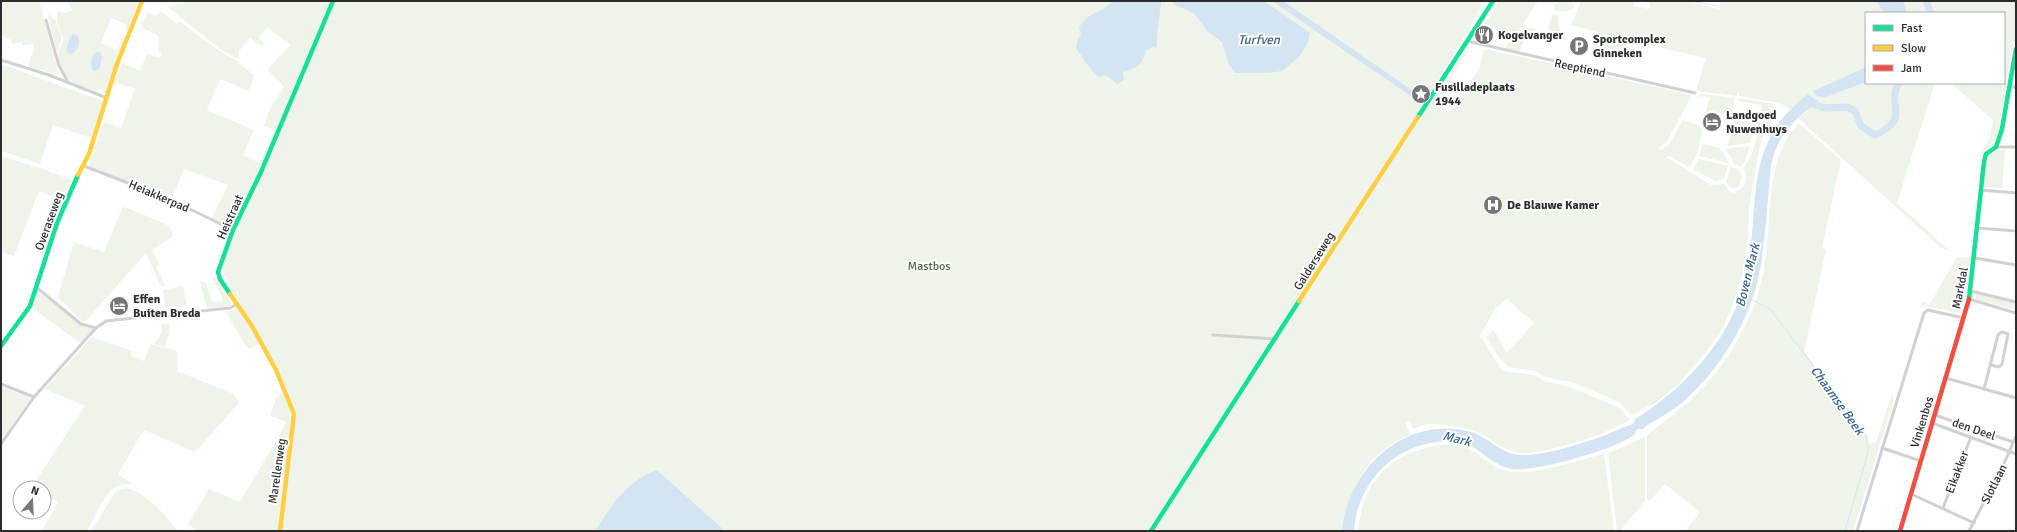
<svg xmlns="http://www.w3.org/2000/svg" width="2017" height="532" font-family="Signika,sans-serif">
<style>
.green{fill:#eef4ea}
.water{fill:#d5e4f2}
.lines{fill:none;stroke-linecap:round;stroke-linejoin:round}
.stream{stroke:#d5e4f2;stroke-width:1}
.river{stroke:#d5e4f2;stroke-width:7}
.street{stroke:#d1d1d1;stroke-width:3}
.fast{stroke:#16e098;stroke-width:4.5}
.slow{stroke:#ffcf43;stroke-width:4.5}
.jam{stroke:#f24e42;stroke-width:4.5}
.labels{text-anchor:middle;stroke-width:4;stroke-linejoin:round;paint-order:stroke}
.poi-label{font-size:12px;font-weight:bold;fill:#2c2c2c;stroke:#fff;text-anchor:start}
.street-label{font-size:12px;fill:#2c2c2c;stroke:#fff}
.park-label{font-size:12px;fill:#496a38;stroke:#fff}
.water-label{font-size:13px;font-style:italic;fill:#376492;stroke:#fff}
</style>
<rect width="100%" height="100%" fill="#fff"/>
<g class="green">
<polygon points="1,1 39,1 59,75 28,66 34,49 33,44 23,45 22,42 12,44 11,40 1,36"/>
<path d="M67 1H138L128 31 125 30 127 25 111 18 101 43 117 50 123 35 126 36 106 93H102L103 90 99 88 97 92C78 85 60 81 58 56 58 50 63 44 63 38L57 23V12L61 11 62 14 72 10Z"/>
<path d="M191 1H1486L1425 101 1429 104 1466 50V54L1436 102V104L1447 110 1451 111 1480 67 1483 52 1486 49 1692 95 1667 141 1658 149 1662 150 1670 143 1683 120 1699 126 1702 130C1700 142 1698 158 1689 167L1670 156 1666 157 1711 185 1724 184 1730 192 1734 193C1744 189 1750 179 1743 169 1756 152 1760 124 1761 105L1738 101 1739 98 1774 104 1772 110 1776 113 1762 138 1758 154 1749 207 1748 239 1742 276 1732 306 1724 325 1709 348 1677 386 1657 402 1631 415 1619 402 1572 382 1546 377 1534 371 1509 367 1500 359 1486 337 1494 330 1507 353 1534 323 1507 299 1495 309 1480 336 1502 371 1535 375 1543 381 1570 387 1620 408 1630 420C1600 437 1564 447 1529 453 1502 453 1500 443 1479 433 1467 427 1443 424 1431 424 1425 424 1418 427 1413 429L1409 421 1405 422 1411 435C1370 448 1347 491 1342 531H198L188 524 209 489 240 502 287 422 270 416 276 398 286 387 227 283H229L226 276H223V266L237 228 211 219 228 185 184 169 172 199 88 167 104 122 121 128 135 89 115 82 122 63 140 71 147 54 159 58 162 54 159 52V36L141 27 147 12 157 16 161 11 177 24 179 21C199 35 216 51 238 61V63L254 75 249 91 220 79 207 110 254 130 243 155 260 163 275 130 264 126 270 109 284 87 267 69 291 45 267 27 259 38 264 44 262 46 250 38 239 51V59L221 50 168 7Z"/>
<polygon points="1499,1 1538,1 1513,40 1514,41 1523,28 1535,28 1534,38 1526,35 1519,52 1505,49 1510,39 1485,23"/>
<polygon points="1560,1 1569,1 1575,5 1573,9 1564,12 1555,10 1554,6"/>
<polygon points="1581,1 1634,1 1634,6 1649,9 1650,1 1685,1 1720,9 1720,1 1876,1 1884,13 1866,13 1866,67 1813,91 1824,98 1866,82 1935,83 1897,203 1951,252 1940,247 1798,118 1819,102 1808,94 1790,109 1779,103 1739,96 1739,93 1737,93 1737,96 1696,91 1706,58 1624,39 1621,54 1593,49 1597,32 1571,25"/>
<polygon points="1903,1 2016,1 2016,41 2012,47 1998,132 1995,139 1981,159 1983,150 1990,138 1993,120 1951,83 2004,83 2004,13 1907,13"/>
<polygon points="47,13 55,20 62,37 57,52"/>
<path d="M1553 14 1559 17C1557 24 1562 29 1560 36H1565L1564 40 1552 35 1548 27Z"/>
<polygon points="3,65 103,101 92,138 53,125 40,164 1,151 1,72"/>
<polygon points="1702,94 1735,98 1732,110 1734,111 1733,117 1709,110 1707,115 1705,114 1710,97 1696,96"/>
<polygon points="1737,117 1754,121 1755,126 1750,143 1727,146"/>
<path d="M1799 123 1841 160 1822 248 1826 250 1804 352 1864 429 1869 444 1876 442 1892 394 1894 400 1853 531H1686L1700 512 1665 484 1650 501 1647 500V435C1660 425 1673 415 1685 405 1722 373 1751 326 1762 279 1774 230 1761 161 1799 123Z"/>
<polygon points="1703,144 1720,148 1729,163 1699,156"/>
<polygon points="1750,146 1744,163 1741,167 1732,163 1733,160 1725,149"/>
<polygon points="2005,150 2002,188 1983,187 1988,155 1991,152"/>
<polygon points="1,156 46,170 71,180 63,200 39,191 14,256 1,252"/>
<polygon points="1699,159 1728,166 1724,178 1717,182 1693,169"/>
<polygon points="1731,167 1738,169 1742,176 1739,186 1734,189 1730,187 1726,182"/>
<polygon points="123,206 170,226 173,236 152,250 159,264 156,266 165,286 161,287 146,253 84,323 58,297 74,242 104,252"/>
<polygon points="1957,257 1971,258 1970,279 1961,313 1925,306 1920,307 1923,301 1929,305"/>
<path d="M212 277H218L232 302 230 306 207 308 200 282H205C209 288 209 296 213 302L222 301V297Z"/>
<polygon points="183,286 187,305 165,307 163,290"/>
<polygon points="37,291 84,327 94,329 80,343 31,307"/>
<polygon points="1977,294 2016,303 2016,310 1976,299 1975,296"/>
<polygon points="239,309 260,343 250,349 245,345 226,312"/>
<polygon points="169,323 169,333 165,347 154,344 162,332 161,324"/>
<path d="M92 337 132 351 131 356 144 361 151 344 177 351V371L234 394 239 403 195 452 144 430 118 474 133 485C108 477 97 514 87 531H42L58 502 44 494V488H33L28 485 32 480 35 482 85 406 45 389Z"/>
<polygon points="1,387 31,398 1,440"/>
<polygon points="1645,437 1645,501 1620,531 1617,531 1608,453"/>
<path d="M1439 445C1447 445 1456 443 1464 447 1479 453 1490 467 1507 471 1532 477 1578 460 1604 454L1614 531H1358C1363 480 1390 454 1439 445Z"/>
<path d="M126 488C148 494 164 514 178 531H91L114 494 119 490Z"/>
</g>
<g class="water">
<path d="M1114 1H1161C1160 17 1156 33 1157 48L1153 47 1146 50C1142 66 1138 67 1123 72L1124 80 1117 84 1106 75 1099 77C1088 68 1084 59 1076 48L1078 38 1081 35 1079 28C1088 11 1102 13 1114 1Z"/>
<polygon points="1171,1 1264,1 1310,33 1308,42 1300,56 1282,71 1269,73 1235,73 1229,65 1222,42 1207,31 1194,13 1177,6"/>
<polygon points="1272,1 1283,1 1419,95 1415,99"/>
<polygon points="1876,1 1903,1 1907,13 1884,13"/>
<path d="M73 34 78 36C81 42 78 52 70 54L66 51 70 37Z"/>
<path d="M96 52H100L102 57 100 68 95 71 93 70C89 64 91 57 96 52Z"/>
<polygon points="1866,67 1866,82 1824,98 1817,96 1813,91"/>
<path d="M1808 94 1819 102C1795 117 1776 137 1771 166 1767 202 1766 239 1759 275 1749 322 1720 369 1684 401 1671 412 1655 420 1641 430L1640 428 1635 431 1636 433C1620 449 1535 472 1512 469 1492 466 1481 448 1462 442 1454 440 1446 441 1438 442 1392 446 1357 485 1354 531H1342C1347 468 1407 414 1471 432 1494 439 1500 457 1529 455 1553 453 1580 444 1603 436 1612 433 1621 427 1631 425L1635 422 1634 420C1687 386 1732 339 1746 276 1762 203 1740 146 1808 94Z"/>
<path d="M658 470 659 472 725 531H595C610 507 629 478 658 470Z"/>
</g>
<g class="lines">
<g class="stream">
<polyline points="1691,1 1717,6"/>
<polyline points="1751,299 1770,309 1866,434 1868,442 1868,452 1845,531"/>
</g>
<g class="river">
<polyline points="1926,1 1931,13"/>
<path d="M1808 102 1824 108 1847 107 1855 111 1861 126 1875 135C1913 118 1885 105 1899 83"/>
</g>
<g class="street">
<polyline points="46,20 59,66 68,82"/>
<polyline points="1467,41 1695,93"/>
<polyline points="1,60 49,75 107,98"/>
<polyline points="2010,85 2016,88"/>
<polyline points="1996,147 2016,147"/>
<polyline points="84,166 167,198 233,230"/>
<polyline points="1980,190 2016,193"/>
<polyline points="1977,228 2016,231"/>
<polyline points="1975,258 2016,265"/>
<polyline points="36,287 81,324 96,328"/>
<polyline points="1971,291 2016,302"/>
<polyline points="1969,299 2016,313"/>
<polyline points="1213,335 1277,339"/>
<polyline points="1946,378 2016,398"/>
<polyline points="1,384 34,397"/>
<polyline points="1984,389 1998,335 2002,332 2008,334 2002,364 1999,367 1991,365"/>
<polyline points="1935,415 2013,442"/>
<polyline points="1932,423 2016,454"/>
<polyline points="1,444 34,397 96,328 106,321 230,308 237,304"/>
<polyline points="1882,448 1921,461"/>
<polyline points="1911,494 1974,523"/>
<polyline points="1943,508 1971,437"/>
<polyline points="1857,531 1924,313 1928,310 1964,318"/>
<polyline points="1969,531 2003,466 2016,436"/>
</g>
<g class="fast">
<polyline points="1418,117 1493,1"/>
<polyline points="230,294 220,279 218,272 233,230 261,172 333,1"/>
<polyline points="1969,299 1984,162 1986,154 1996,147 2002,129 2016,49"/>
<polyline points="1,346 30,306 57,223 78,175"/>
<polyline points="1151,531 1299,301"/>
</g>
<g class="slow">
<polyline points="78,175 89,154 117,64 142,1"/>
<polyline points="230,294 252,326 276,370 294,414 280,531"/>
<polyline points="1299,301 1418,117"/>
</g>
<polyline class="jam" points="1900,531 1969,299"/>
</g>
<defs>
<symbol id="restaurant-disc" viewBox="-11 -11 22 22"><circle r="9.5" fill="#767676" stroke="#fff"/><path d="M-5-6h1v4h1v-4h1v4h1v-4h1v5L-1.5 .5V6h-2V.5L-5-1ZM5-6V6H3V1.5H1.5Q1.5-4 5-6Z" fill="#fff"/></symbol>
<symbol id="parking-disc" viewBox="-11 -11 22 22"><circle r="9.5" fill="#767676" stroke="#fff"/><path d="M-3.5-5.5H1a3.5 3.5 0 0 1 0 7H-1V5.5H-3.5ZM-1-3.4V-.6H.8a1.4 1.4 0 0 0 0-2.8Z" fill="#fff"/></symbol>
<symbol id="sight-disc" viewBox="-11 -11 22 22"><circle r="9.5" fill="#767676" stroke="#fff"/><path d="M0-6L1.8-2.2L6-1.7L2.9 1.2L3.7 5.4L0 3.3L-3.7 5.4L-2.9 1.2L-6-1.7L-1.8-2.2Z" fill="#fff"/></symbol>
<symbol id="hotel-disc" viewBox="-11 -11 22 22"><circle r="9.5" fill="#767676" stroke="#fff"/><path d="M-6-4.5h1.5V1H6V5H4.5V3h-9V5H-6ZM-4 0a1.8 1.8 0 1 1 3.6 0ZM.5 0V-2.5h3Q6-2.5 6 0Z" fill="#fff"/></symbol>
<symbol id="hospital-disc" viewBox="-11 -11 22 22"><circle r="9.5" fill="#767676" stroke="#fff"/><path d="M-5-5h3v3.5h4V-5h3V5h-3V1.5h-4V5h-3Z" fill="#fff"/></symbol>
</defs>
<g fill-rule="evenodd">
<use href="#restaurant-disc" x="1473" y="24" width="22" height="22"/>
<use href="#parking-disc" x="1568" y="35" width="22" height="22"/>
<use href="#sight-disc" x="1410" y="83" width="22" height="22"/>
<use href="#hotel-disc" x="1701" y="111" width="22" height="22"/>
<use href="#hospital-disc" x="1482" y="194" width="22" height="22"/>
<use href="#hotel-disc" x="108" y="295" width="22" height="22"/>
</g>
<g class="labels">
<g class="poi-label">
<text x="1498" y="39">Kogelvanger</text>
<text x="1593" y="43">Sportcomplex<tspan x="1593" dy="14">Ginneken</tspan></text>
<text x="1435" y="91">Fusilladeplaats<tspan x="1435" dy="14">1944</tspan></text>
<text x="1726" y="119">Landgoed<tspan x="1726" dy="14">Nuwenhuys</tspan></text>
<text x="1507" y="209">De Blauwe Kamer</text>
<text x="133" y="303">Effen<tspan x="133" dy="14">Buiten Breda</tspan></text>
</g>
<g class="street-label">
<text transform="translate(1580 68) rotate(12)" y="4">Reeptiend</text>
<text transform="translate(159 196) rotate(23)" y="4">Heiakkerpad</text>
<text transform="translate(230 217) rotate(-66)" y="4">Heistraat</text>
<text transform="translate(49 221) rotate(-70)" y="4">Overaseweg</text>
<text transform="translate(1314 261) rotate(-58)" y="4">Galderseweg</text>
<text transform="translate(1960 288) rotate(-79)" y="4">Markdal</text>
<text transform="translate(1922 422) rotate(-73)" y="4">Vinkenbos</text>
<text transform="translate(1974 429) rotate(19)" y="4">den Deel</text>
<text transform="translate(277 471) rotate(-82)" y="4">Marellenweg</text>
<text transform="translate(1957 472) rotate(-69)" y="4">Eikakker</text>
<text transform="translate(1994 484) rotate(-63)" y="4">Slotlaan</text>
</g>
<g class="park-label">
<text x="929" y="270">Mastbos</text>
</g>
<g class="water-label">
<text x="1259" y="44">Turfven</text>
<text transform="translate(1747 275) rotate(-76)" y="5">Boven Mark</text>
<text transform="translate(1838 400) rotate(54)" y="5">Chaamse Beek</text>
<text transform="translate(1457 438) rotate(14)" y="5">Mark</text>
</g>
</g>
<rect width="2017" height="532" fill="none" stroke="#2c2c2c" stroke-width="4"/>
<rect x="1865" y="12" width="140" height="72" fill="#ffffff" stroke="#ababab"/>
<rect x="1873" y="25" width="20" height="6" fill="#16e098" stroke="#ababab"/>
<text x="1901" y="32" font-size="12" fill="#2c2c2c">Fast</text>
<rect x="1873" y="45" width="20" height="6" fill="#ffcf43" stroke="#ababab"/>
<text x="1901" y="52" font-size="12" fill="#2c2c2c">Slow</text>
<rect x="1873" y="65" width="20" height="6" fill="#f24e42" stroke="#ababab"/>
<text x="1901" y="72" font-size="12" fill="#2c2c2c">Jam</text>
<g transform="translate(32 500) rotate(19)"><circle r="19" fill="#ffffff" stroke="#ababab"/>
<path d="M0-3L7 15L0 10L-7 15Z" fill="#767676"/>
<text y="-6" font-size="11" font-weight="bold" text-anchor="middle" fill="#2c2c2c">N</text>
</g>
</svg>
